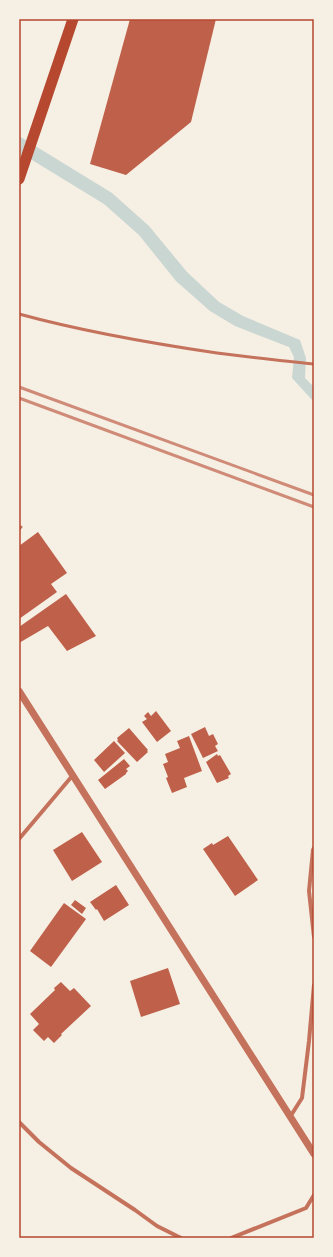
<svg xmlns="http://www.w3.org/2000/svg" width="333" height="1257" font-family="'Space Grotesk',sans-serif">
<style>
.water{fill:#c9d6d2}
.building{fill:#bf614a}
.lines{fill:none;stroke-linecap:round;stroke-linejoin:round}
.service{stroke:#c5725c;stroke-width:3}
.minor{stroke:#c5725c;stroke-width:4}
.tertiary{stroke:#c5725c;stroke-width:7}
.trunk{stroke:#b5482f;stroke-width:11}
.rail{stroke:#cf8b77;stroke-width:3}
.neatline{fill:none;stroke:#b5482f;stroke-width:1.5}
</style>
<rect width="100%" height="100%" fill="#f6efe4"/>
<polygon class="water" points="19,136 112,193 149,226 187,272 219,302 243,316 300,340 306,358 305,378 314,387 314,402 292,378 294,357 289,347 235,326 210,311 176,281 139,235 104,204 19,152"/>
<g class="building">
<polygon points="130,19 216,19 191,122 126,175 90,164"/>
<polygon points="38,532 67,573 51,584 57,592 19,619 19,546"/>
<polygon points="66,594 96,636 67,651 48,626 19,643 19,627"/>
<polygon points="156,711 171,731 157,742 142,722 147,719 144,716 148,712 151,716"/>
<polygon points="205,727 209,736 213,734 218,744 215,746 218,751 203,758 191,734"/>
<polygon points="129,728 148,750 147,751 148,752 137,762 117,741 118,740 117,738"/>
<polygon points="189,736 202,771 184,778 187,787 172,793 166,778 168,777 163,764 168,762 165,754 180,748 177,741"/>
<polygon points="114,741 125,753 104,772 94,760"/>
<polygon points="217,754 218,756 220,755 231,774 228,776 229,778 217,783 206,762"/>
<polygon points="124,759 130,766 126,769 128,771 126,773 126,774 105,789 98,780"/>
<polygon points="82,832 102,862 72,881 53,850"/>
<polygon points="228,836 258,880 235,896 203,849 212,843 213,845"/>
<polygon points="116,885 129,905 104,921 97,909 96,910 90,902"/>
<polygon points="75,900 86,908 82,914 71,905"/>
<polygon points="64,903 86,919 51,967 30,951"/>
<polygon points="168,968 180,1004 141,1017 130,981"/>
<polygon points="61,982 70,991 74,988 91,1006 61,1034 62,1035 54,1043 48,1037 44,1041 33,1030 39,1024 30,1014 55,990 54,988"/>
</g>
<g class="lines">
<g class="service">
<path d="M19 314C85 332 149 343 217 353 249 357 281 361 314 364"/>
<polyline points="19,529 21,527"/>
</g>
<g class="minor">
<polyline points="19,839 73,775"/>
<polyline points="314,848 313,850 309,891 314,937"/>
<polyline points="290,1117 302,1098 309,1041 314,985"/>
<polyline points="19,1122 39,1142 71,1168 135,1210 157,1226 181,1238"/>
<polyline points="231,1238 306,1208 314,1195"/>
</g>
<polyline class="tertiary" points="19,691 314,1154"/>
<polyline class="trunk" points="19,179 73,19"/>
<g class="rail">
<polyline points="19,387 314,495"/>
<polyline points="19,398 314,507"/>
</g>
</g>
<rect width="333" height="1257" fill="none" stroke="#f6efe4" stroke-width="40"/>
<rect x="20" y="20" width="293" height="1217" class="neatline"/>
</svg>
